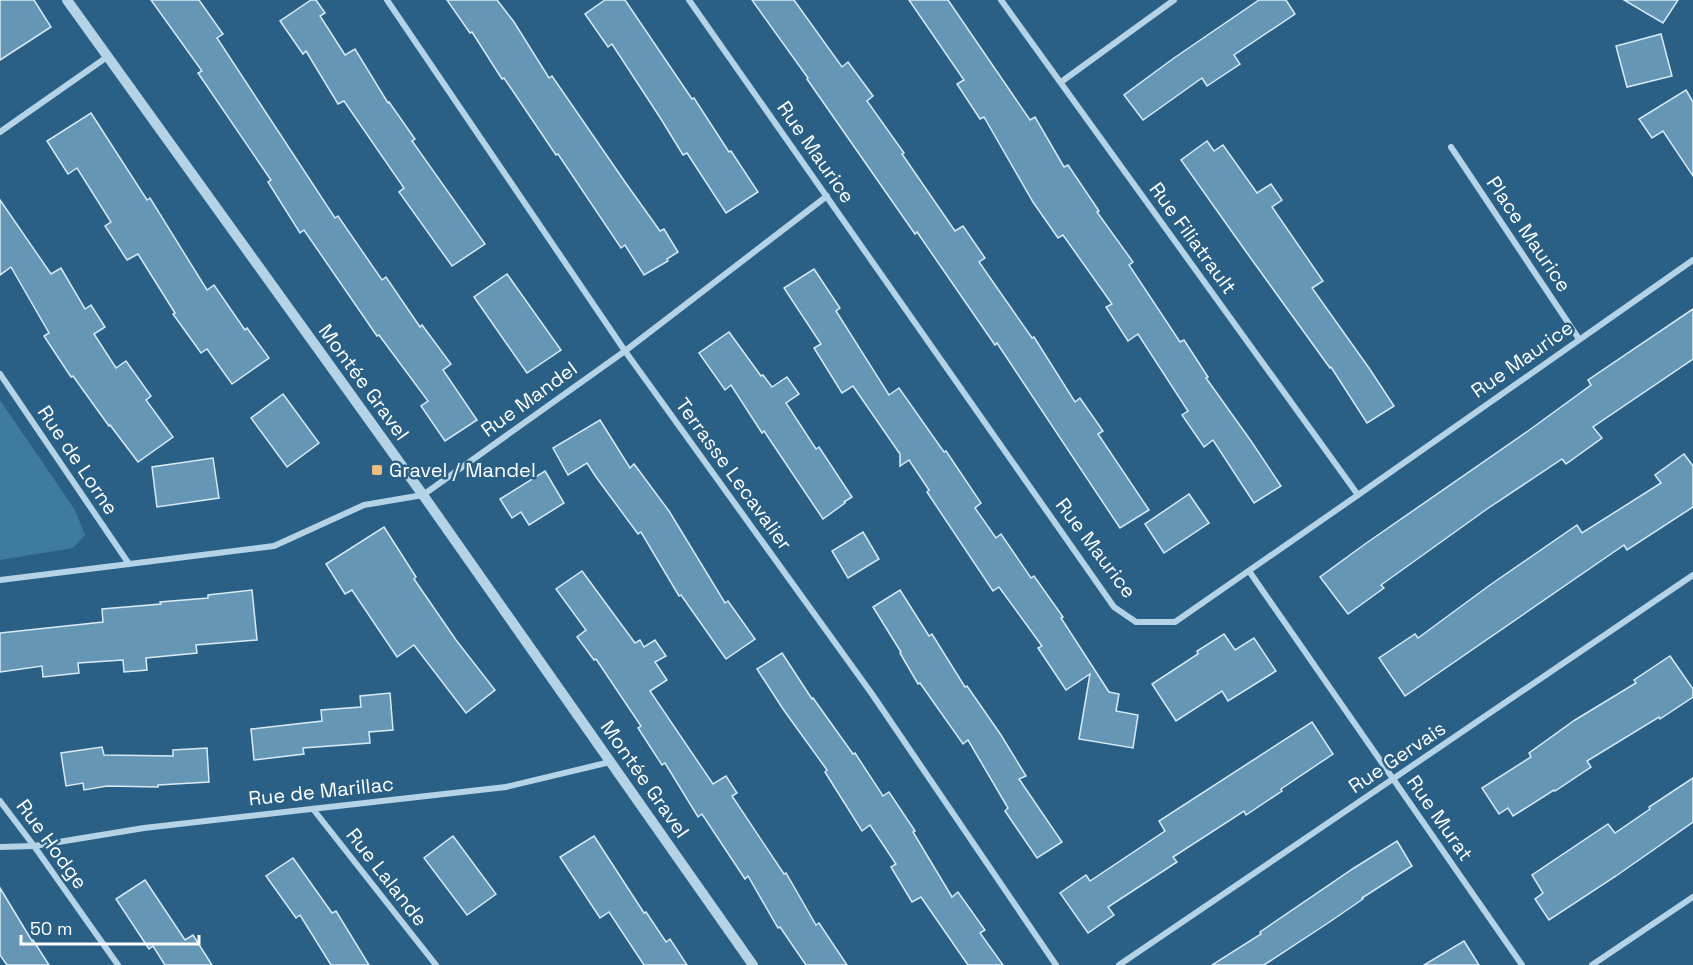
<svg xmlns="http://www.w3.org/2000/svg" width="1693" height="965" font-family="'Space Grotesk',sans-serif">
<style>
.green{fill:#3f7aa1}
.building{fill:#6696b6;stroke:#d8eaf6;stroke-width:1.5}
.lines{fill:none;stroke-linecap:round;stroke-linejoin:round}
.minor{stroke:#b5d3e7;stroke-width:6}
.tertiary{stroke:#b5d3e7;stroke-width:10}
.poi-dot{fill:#edbb7c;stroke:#2a6085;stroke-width:2}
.labels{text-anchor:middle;stroke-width:5;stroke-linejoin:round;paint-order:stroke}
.street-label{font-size:20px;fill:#fff;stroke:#2a6085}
.poi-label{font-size:20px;fill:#fff;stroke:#2a6085;text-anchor:start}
</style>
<rect width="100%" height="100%" fill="#2a6085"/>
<polygon class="green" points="0,400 75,510 85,535 73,548 0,560"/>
<g class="building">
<polygon points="0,0 34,0 51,27 0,60"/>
<polygon points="151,0 199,0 223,34 217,38 335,218 338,216 382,280 386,277 420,327 422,325 451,364 443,370 477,420 445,441 421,406 428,401 379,335 377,336 304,230 300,233 268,182 271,180 198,73 202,71"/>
<polygon points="311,0 316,0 325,13 320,16 345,55 355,49 388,103 389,102 415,139 412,141 485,244 452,266 399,192 404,188 344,101 338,104 306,51 303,54 280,21"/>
<polygon points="447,0 497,0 514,22 549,78 552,76 625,182 660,231 664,229 678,252 667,259 668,261 644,275 625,245 621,248 558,154 556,155 504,78 502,79 472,32 470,33"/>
<polygon points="605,0 625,0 692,99 694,98 729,152 731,151 758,192 726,213 687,153 683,155 661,119 612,44 608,47 585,14"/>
<polygon points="752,0 794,0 842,67 848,62 873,96 867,101 904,153 902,154 955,231 963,226 985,258 979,262 1032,338 1034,337 1075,402 1080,398 1103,431 1098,434 1149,510 1120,528 997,343 995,345 917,232 915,234 807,79 808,78"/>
<polygon points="909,0 948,0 1030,120 1035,117 1064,167 1068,165 1099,211 1097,212 1133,262 1129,265 1180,342 1184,340 1208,377 1206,378 1251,441 1281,486 1254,503 1213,440 1204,447 1182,415 1188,411 1138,334 1128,341 1106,307 1112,304 1063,235 1058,238 1033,202 984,117 980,119 957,84 964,80"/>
<polygon points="1259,0 1286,0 1295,14 1234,55 1240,64 1207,86 1202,78 1143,120 1124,95 1174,58"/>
<polygon points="1624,0 1678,0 1663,23"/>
<polygon points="1661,34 1672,76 1627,87 1616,46"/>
<polygon points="1686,90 1693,102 1693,176 1663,131 1652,138 1639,119"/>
<polygon points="91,113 147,200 150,198 207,290 214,285 245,330 247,328 269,358 232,384 207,349 201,353 173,314 175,313 138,254 127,260 105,226 111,222 77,168 68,174 47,141"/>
<polygon points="1207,141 1214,151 1223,145 1257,193 1271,184 1282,200 1272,207 1323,281 1312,288 1369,368 1394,406 1367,423 1331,367 1330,368 1247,253 1181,160"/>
<polygon points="0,200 51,274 61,268 85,309 91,305 105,327 94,334 116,368 126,361 151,396 146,400 173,437 138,462 110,425 109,426 73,376 71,377 44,336 49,333 11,267 0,275"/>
<polygon points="814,269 840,308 836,311 889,395 899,388 944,452 946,451 981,503 975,508 996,538 1001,534 1031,578 1034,576 1063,617 1061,618 1109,692 1119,694 1116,711 1138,715 1133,748 1079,739 1090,674 1066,690 1038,648 1042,646 999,587 993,591 927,492 929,490 909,460 900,466 900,454 853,386 842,393 814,348 821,344 784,288"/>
<polygon points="507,274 561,350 527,373 474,297"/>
<polygon points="1693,309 1693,359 1593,427 1602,438 1566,464 1562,459 1487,509 1381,585 1384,588 1348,614 1320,577 1365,544 1528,431 1591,385 1588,380"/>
<polygon points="729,332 761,376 763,375 772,387 787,377 799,394 786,403 816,449 819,447 852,497 844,502 845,503 823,519 764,431 762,433 731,385 725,390 699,353"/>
<polygon points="283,394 319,443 287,467 251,418"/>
<polygon points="600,420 630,468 634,464 669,511 725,603 728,601 755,639 726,659 681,595 679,596 641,532 638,534 596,477 587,463 568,475 553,448"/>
<polygon points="1684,454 1693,466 1693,507 1627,550 1624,545 1405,696 1379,658 1415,634 1418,638 1490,585 1577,525 1582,533 1661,483 1655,475"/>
<polygon points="213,458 219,498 157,507 152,467"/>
<polygon points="545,471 564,503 529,525 521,512 512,518 500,499"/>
<polygon points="1189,494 1209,523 1164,553 1145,524"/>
<polygon points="384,527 416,577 414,579 456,640 495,690 466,713 414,645 397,657 352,590 345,594 326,564"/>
<polygon points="863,532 879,559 848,578 832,551"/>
<polygon points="582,571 635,643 640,640 644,647 655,640 666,656 655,662 667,680 650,691 713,784 726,776 737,793 732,796 784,874 786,873 816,925 819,923 847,965 806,965 780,927 778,928 748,876 745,879 702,814 698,817 665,763 662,765 638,728 641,726 596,659 594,660 577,637 586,630 556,589"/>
<polygon points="252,590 257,640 196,645 197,653 146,658 147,670 124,672 123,660 78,663 79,673 43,677 42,666 0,672 0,633 103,622 102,609 161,604 160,602 208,598 208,595"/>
<polygon points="900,590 929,636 932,634 965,687 967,686 1001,735 1026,776 1019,779 1062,842 1037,858 1005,811 1008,808 968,740 963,744 920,683 918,684 900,653 901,652 873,607"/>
<polygon points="1224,634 1235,650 1254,638 1276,671 1228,701 1222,691 1176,721 1152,684 1198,654 1197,651"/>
<polygon points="782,653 812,699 813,698 853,754 855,753 883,796 889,792 915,831 913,832 952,897 958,892 985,930 980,933 1003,965 968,965 921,897 912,902 891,867 896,864 870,825 862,831 825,772 827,770 783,709 757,669"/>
<polygon points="1670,656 1693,689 1693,697 1660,719 1659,717 1587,761 1591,767 1555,791 1554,790 1513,816 1508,808 1499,814 1482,788 1531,757 1529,753 1575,720 1636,683 1634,680"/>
<polygon points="390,693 393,730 369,732 370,743 303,748 304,754 254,760 251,729 322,721 321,710 361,707 360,696"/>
<polygon points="1312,722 1333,754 1281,789 1282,791 1246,815 1244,811 1173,857 1177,862 1108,907 1114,915 1088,933 1060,893 1086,875 1090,881 1165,831 1159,821"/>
<polygon points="102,747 104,755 173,756 173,750 207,748 209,782 158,785 158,787 107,786 84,790 83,783 66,786 61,753"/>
<polygon points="1693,778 1693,822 1616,876 1549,920 1535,899 1543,893 1532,875 1608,824 1615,833 1650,809 1649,807"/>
<polygon points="453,836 496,894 467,915 424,858"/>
<polygon points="594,836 644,913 646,912 666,942 670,939 687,965 644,965 609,912 600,918 560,857"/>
<polygon points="1397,841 1412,866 1362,898 1363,899 1328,923 1264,965 1212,965 1261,934 1260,932 1354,868"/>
<polygon points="293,858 332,913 336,911 369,965 331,965 300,915 296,918 266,876"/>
<polygon points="145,880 185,940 193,935 212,965 165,965 153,946 149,949 116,899"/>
<polygon points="0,888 32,941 33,940 49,965 7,965 0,955"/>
<polygon points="1464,941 1479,965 1424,965"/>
</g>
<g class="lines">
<g class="minor">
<polyline points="387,0 625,351 872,694 1056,965"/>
<polyline points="689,0 1114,607 1136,622 1175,622 1358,495 1693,260"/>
<polyline points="1001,0 1358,495"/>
<polyline points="1061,82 1174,0"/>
<polyline points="0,132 107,57"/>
<polyline points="1451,147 1579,339"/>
<polyline points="0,374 129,564"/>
<polyline points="1249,571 1522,965"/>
<polyline points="0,580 274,546 364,505 423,495 625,351 827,196"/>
<polyline points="0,801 34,846 118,965"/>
<polyline points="313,809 436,965"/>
<polyline points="0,847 34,846 144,828 506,787 610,762"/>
<polyline points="1119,965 1693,575"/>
<polyline points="1592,965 1693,897"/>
</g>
<polyline class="tertiary" points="67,0 423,495 753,965"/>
</g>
<rect class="poi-dot" x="371" y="464" width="12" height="12" rx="3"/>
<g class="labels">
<g class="street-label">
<text transform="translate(816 152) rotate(55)" y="7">Rue Maurice</text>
<text transform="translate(1529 234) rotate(56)" y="7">Place Maurice</text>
<text transform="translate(1193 238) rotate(54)" y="7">Rue Filiatrault</text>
<text transform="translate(1522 359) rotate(-35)" y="7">Rue Maurice</text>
<text transform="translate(364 382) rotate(54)" y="7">Montée Gravel</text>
<text transform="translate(529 399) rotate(-36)" y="7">Rue Mandel</text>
<text transform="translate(78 460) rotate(56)" y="7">Rue de Lorne</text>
<text transform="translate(734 474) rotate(54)" y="7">Terrasse Lecavalier</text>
<text transform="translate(1096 548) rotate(53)" y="7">Rue Maurice</text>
<text transform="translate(1397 757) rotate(-34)" y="7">Rue Gervais</text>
<text transform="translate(645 779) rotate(55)" y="7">Montée Gravel</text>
<text transform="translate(321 791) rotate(-6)" y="7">Rue de Marillac</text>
<text transform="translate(1440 818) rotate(55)" y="7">Rue Murat</text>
<text transform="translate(52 844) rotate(54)" y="7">Rue Hodge</text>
<text transform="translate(387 877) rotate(52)" y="7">Rue Lalande</text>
</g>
<g class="poi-label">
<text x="389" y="477">Gravel / Mandel</text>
</g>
</g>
<path d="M21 935v9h178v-9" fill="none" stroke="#ffffff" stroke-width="3"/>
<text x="30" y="935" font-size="18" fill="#ffffff" stroke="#2a6085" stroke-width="4.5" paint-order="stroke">50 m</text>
</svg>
